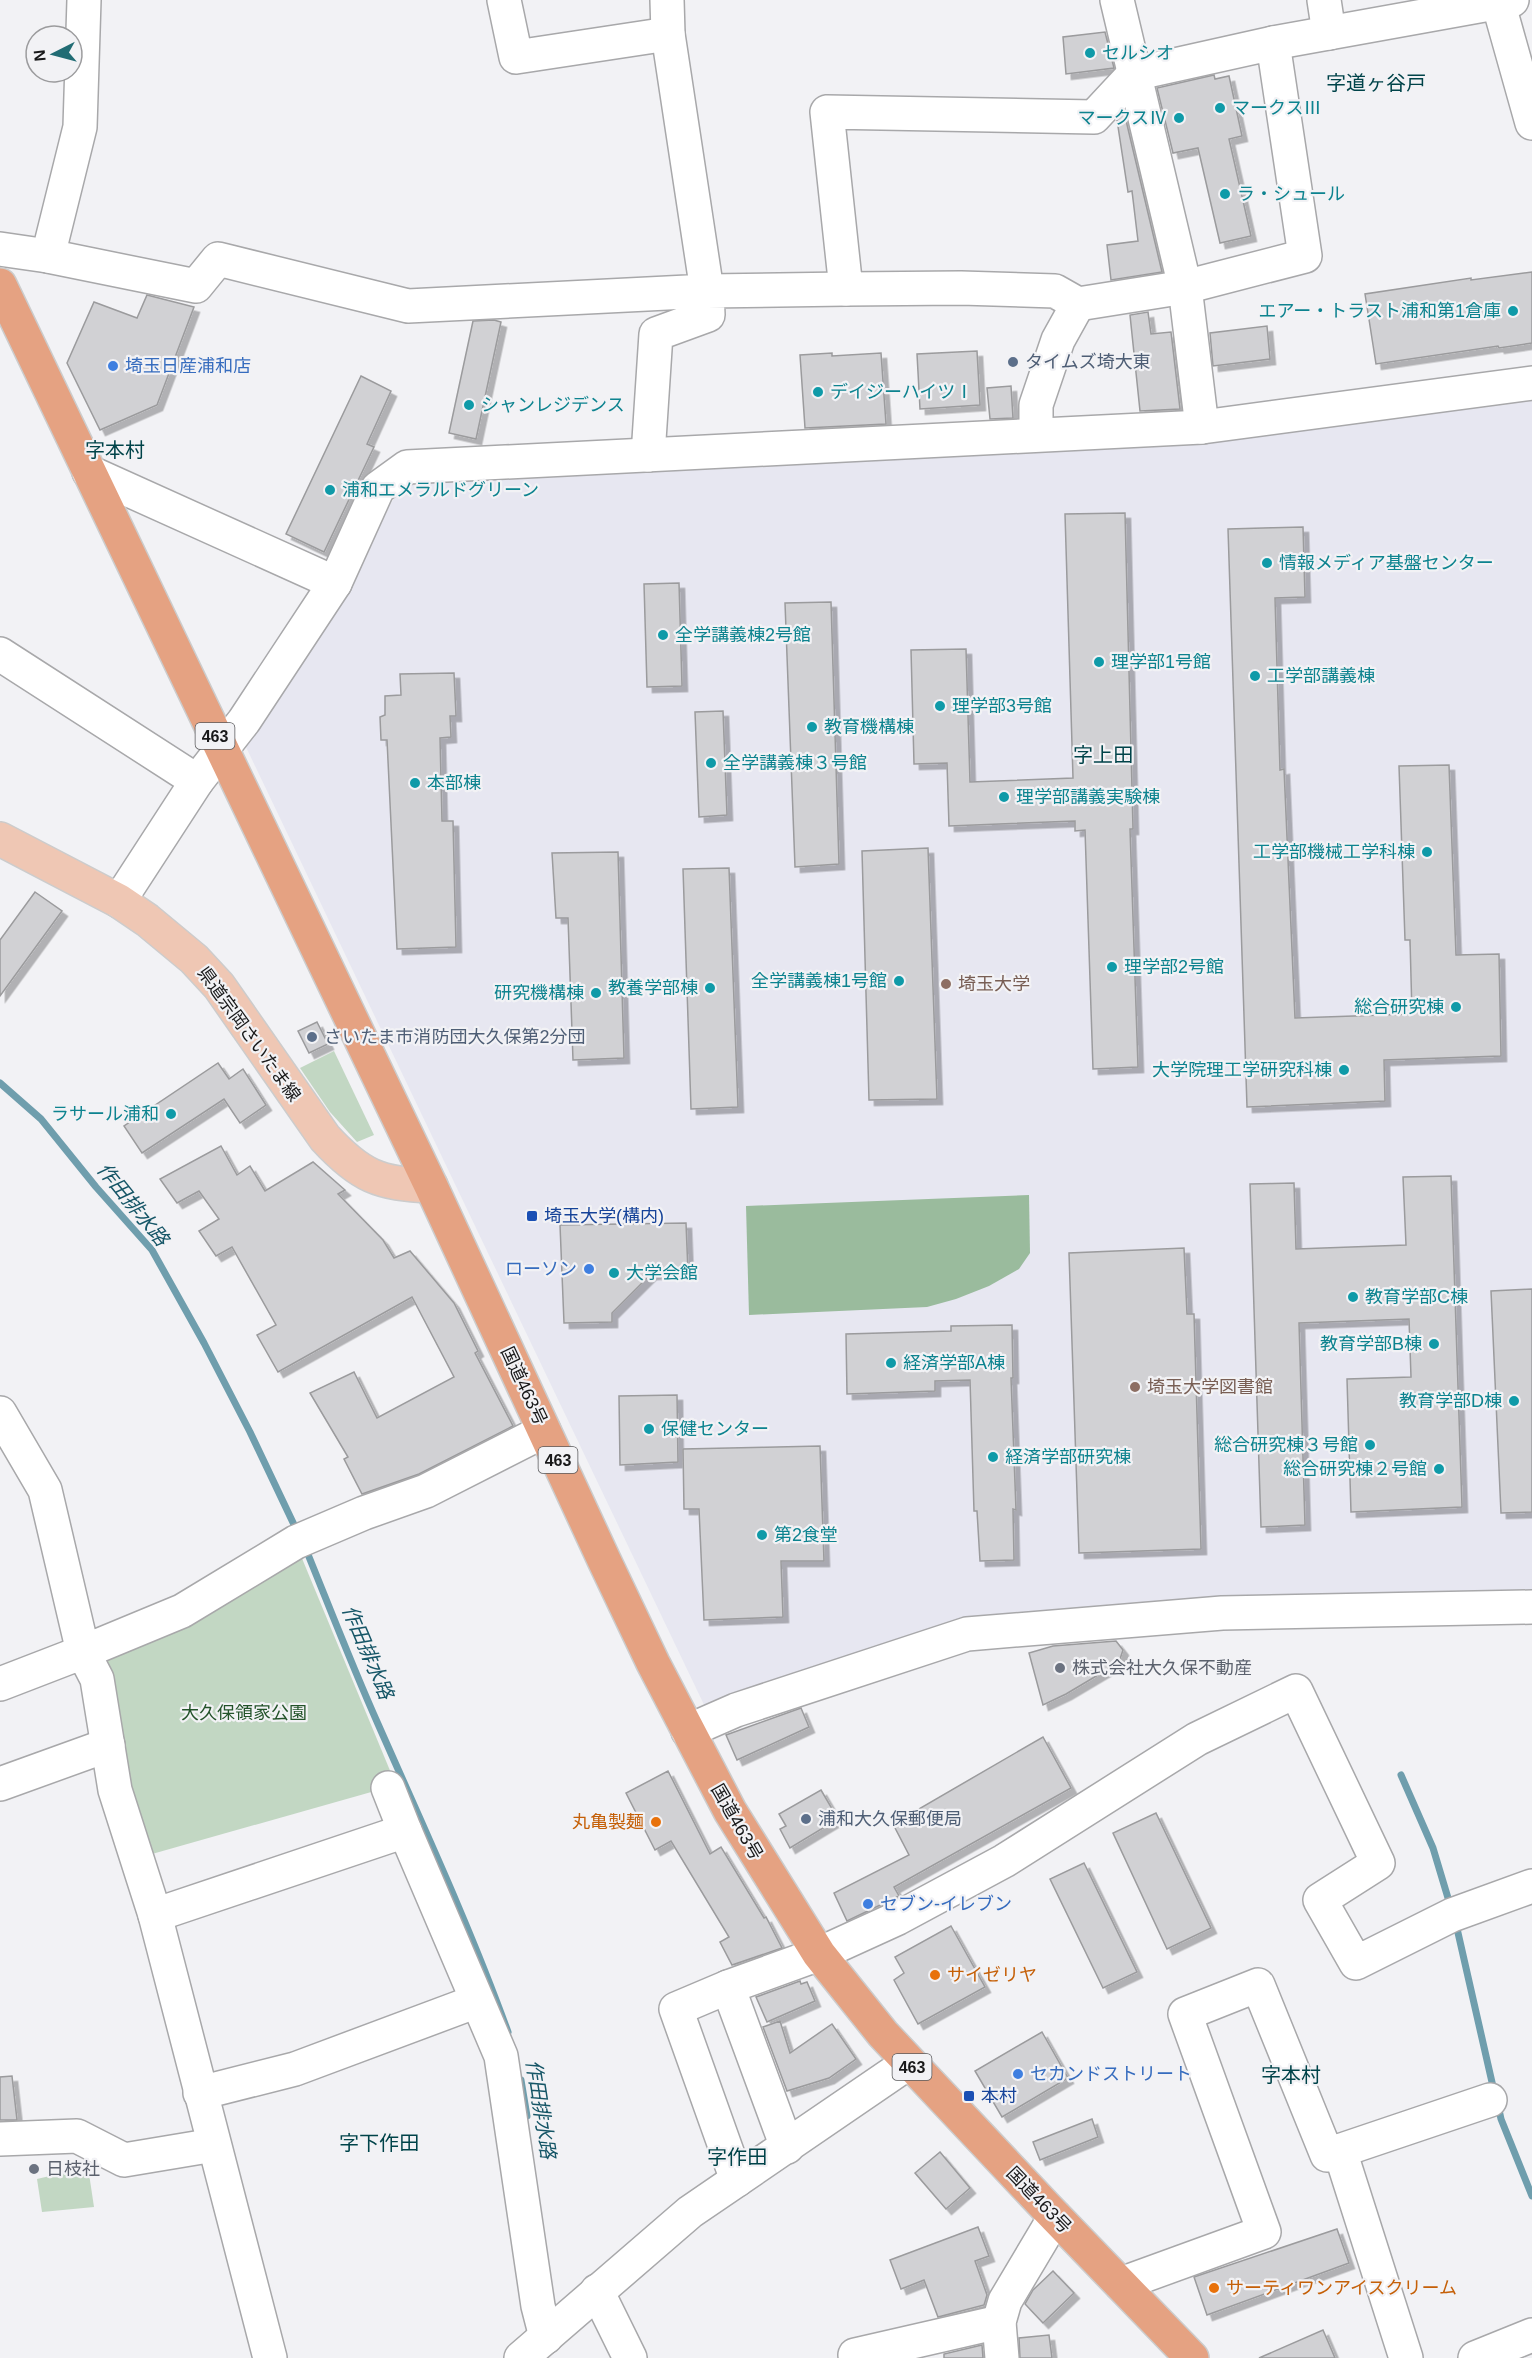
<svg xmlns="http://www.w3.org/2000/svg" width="1532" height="2358" font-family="Helvetica,'Noto Sans JP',sans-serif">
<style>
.built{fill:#e7e7f1}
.green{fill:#c2d7c3}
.forest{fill:#9abb9d}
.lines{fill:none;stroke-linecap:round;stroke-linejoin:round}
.stream{stroke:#6f9ead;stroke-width:7}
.building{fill:#d1d1d4;stroke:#9b9b9d;stroke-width:1.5;filter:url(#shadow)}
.minor-casing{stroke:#a8a8aa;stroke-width:36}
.major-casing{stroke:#ccc;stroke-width:36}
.highway-casing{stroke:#ccc;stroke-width:36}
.minor{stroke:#fff;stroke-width:33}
.major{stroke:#efc7b4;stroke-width:33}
.highway{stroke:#e5a282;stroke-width:33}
.culture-dot{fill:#0f9aa8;stroke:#f2f2f5;stroke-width:2}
.service-dot{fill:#5c6f8a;stroke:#f2f2f5;stroke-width:2}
.shop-dot{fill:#3f7fe0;stroke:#f2f2f5;stroke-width:2}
.education-dot{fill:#8d6e63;stroke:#f2f2f5;stroke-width:2}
.transit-dot{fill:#1a4fb4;stroke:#f2f2f5;stroke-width:2}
.worship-dot{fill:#6b7280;stroke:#f2f2f5;stroke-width:2}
.food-dot{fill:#e8710a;stroke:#f2f2f5;stroke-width:2}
.labels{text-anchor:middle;stroke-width:4.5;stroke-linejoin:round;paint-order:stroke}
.shield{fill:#f2f2f5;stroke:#59595b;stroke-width:1.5}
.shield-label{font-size:16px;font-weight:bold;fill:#181819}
.culture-label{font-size:18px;fill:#0d838f;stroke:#f2f2f5;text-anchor:start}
.service-label{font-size:18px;fill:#4e5e75;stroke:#f2f2f5;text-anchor:start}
.shop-label{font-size:18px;fill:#366cbe;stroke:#f2f2f5;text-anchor:start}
.education-label{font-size:18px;fill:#785e54;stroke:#f2f2f5;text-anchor:start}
.street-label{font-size:18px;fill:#181819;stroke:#f2f2f5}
.transit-label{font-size:18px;fill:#164399;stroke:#f2f2f5;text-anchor:start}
.worship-label{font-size:18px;fill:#5b616d;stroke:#f2f2f5;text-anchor:start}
.park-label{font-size:18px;fill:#23532a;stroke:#f2f2f5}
.food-label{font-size:18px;fill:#c56008;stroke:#f2f2f5;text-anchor:start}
.neighbourhood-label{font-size:20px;fill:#004349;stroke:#f2f2f5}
.water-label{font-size:20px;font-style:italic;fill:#165667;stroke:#f2f2f5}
</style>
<defs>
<filter id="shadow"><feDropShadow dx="5.5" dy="5.5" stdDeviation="0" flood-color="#0004"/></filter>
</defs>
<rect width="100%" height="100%" fill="#f2f2f5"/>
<polygon class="built" points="1532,398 1532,1594 1084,1608 963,1621 707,1711 245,745 404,482"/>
<g class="green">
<polygon points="334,1051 374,1135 357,1142 330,1112 300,1068"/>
<polygon points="301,1556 396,1785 145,1856 97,1656"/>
<polygon points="88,2167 94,2207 42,2212 37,2179"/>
</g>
<polygon class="forest" points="1029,1195 1030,1253 1019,1269 989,1286 956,1299 927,1307 749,1315 746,1206"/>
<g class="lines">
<g class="stream">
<polyline points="0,1083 41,1119 96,1187 152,1250 204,1343 250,1432 297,1531"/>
<path d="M305 1547C329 1606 352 1666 378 1724 423 1826 470 1927 508 2032"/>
<polyline points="1401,1775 1433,1848 1451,1908"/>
<polyline points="1456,1924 1494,2091"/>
<polyline points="521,2080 527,2116"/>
<polyline points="1498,2105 1501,2119 1532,2196"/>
</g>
</g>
<g class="building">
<polygon points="1105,32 1114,68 1066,74 1063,37"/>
<polygon points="1214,75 1215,79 1229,76 1242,136 1229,139 1251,236 1220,243 1198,148 1173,153 1157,88"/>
<polygon points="1124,112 1162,272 1111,280 1107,245 1138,241 1132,191 1128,192 1117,120"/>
<polygon points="1532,272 1532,343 1499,348 1498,346 1376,364 1365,294 1471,278 1471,280"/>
<polygon points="147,295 194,307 157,405 100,430 67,363 94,302 137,318"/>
<polygon points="1148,312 1151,334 1171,332 1180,409 1140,411 1130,315"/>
<polygon points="494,320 501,322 476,439 449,433 473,321"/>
<polygon points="1267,326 1270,359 1213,366 1210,333"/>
<polygon points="977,351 980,405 920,409 917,354"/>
<polygon points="832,353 832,356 881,353 886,424 805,428 800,355"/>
<polygon points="361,376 391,391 367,444 374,447 324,552 286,534"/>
<polygon points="1011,386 1013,418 990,419 987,388"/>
<polygon points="1125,513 1133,829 1130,829 1138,1067 1093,1069 1085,830 1075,831 1075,821 949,826 947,763 914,764 911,650 966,649 970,782 1073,778 1065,514"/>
<polygon points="1303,527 1305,597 1275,598 1280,770 1284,769 1295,1018 1412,1014 1410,940 1405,940 1399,766 1449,765 1456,955 1499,954 1501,1056 1384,1060 1385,1101 1247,1107 1228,529"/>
<polygon points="679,583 682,686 647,687 644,584"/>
<polygon points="831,602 839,864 795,867 785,603"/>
<polygon points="454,673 456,716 450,716 451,737 440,738 442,821 453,821 456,947 397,949 387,740 381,740 380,717 385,715 385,696 401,695 400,674"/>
<polygon points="723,711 727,815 699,817 695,712"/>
<polygon points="928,848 937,1099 869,1100 862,851"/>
<polygon points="618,852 624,1058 573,1060 568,918 556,918 552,853"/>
<polygon points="729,868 738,1107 691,1109 683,869"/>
<polygon points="35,892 62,911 0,996 0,940"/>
<polygon points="317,1022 328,1044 309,1053 298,1031"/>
<polygon points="218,1063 229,1079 243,1069 266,1105 240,1123 224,1099 142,1153 124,1126"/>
<polygon points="221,1146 237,1175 250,1166 265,1191 313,1162 345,1190 338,1194 383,1240 394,1258 410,1251 454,1303 478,1351 475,1353 513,1426 419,1474 362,1494 344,1459 348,1457 310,1393 354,1372 377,1418 454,1377 412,1297 278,1372 257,1335 276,1325 232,1247 216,1256 199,1231 219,1219 199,1191 177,1203 160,1179"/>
<polygon points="1451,1176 1462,1507 1351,1512 1347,1379 1411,1377 1409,1319 1299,1323 1305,1525 1261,1527 1250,1184 1294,1183 1296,1249 1406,1245 1403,1177"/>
<polygon points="686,1223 688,1272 651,1274 612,1313 612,1322 564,1323 560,1225"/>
<polygon points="1184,1248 1187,1314 1194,1314 1201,1549 1079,1553 1069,1253"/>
<polygon points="1532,1289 1532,1512 1501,1513 1491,1291"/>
<polygon points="1012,1325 1013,1378 1011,1378 1016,1510 1013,1509 1014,1560 980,1561 977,1511 974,1511 970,1380 935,1381 935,1391 847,1394 846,1334 951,1331 951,1326"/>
<polygon points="677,1395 678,1462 620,1465 619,1396"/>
<polygon points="820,1446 824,1561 781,1561 783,1617 704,1620 699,1509 684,1509 683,1449"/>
<polygon points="1116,1641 1123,1650 1117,1668 1108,1669 1066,1694 1043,1705 1029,1653 1053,1646"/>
<polygon points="801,1708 809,1727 737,1760 726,1735"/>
<polygon points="1043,1737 1071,1788 894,1887 899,1896 847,1921 834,1893 909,1855 893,1824"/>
<polygon points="668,1771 710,1854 721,1847 764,1918 766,1917 782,1948 732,1965 720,1942 729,1937 671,1841 655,1850 626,1793"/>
<polygon points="821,1790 838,1819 790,1848 780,1829 786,1826 779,1814"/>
<polygon points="1156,1813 1211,1928 1167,1949 1113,1833"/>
<polygon points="1084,1863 1137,1972 1103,1988 1050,1879"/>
<polygon points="951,1926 985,1987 918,2024 894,1980 904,1973 895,1957"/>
<polygon points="800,1981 801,1984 807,1982 815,2001 767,2022 756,1997"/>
<polygon points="780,2021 790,2053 832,2024 856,2059 829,2078 787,2091 763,2027"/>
<polygon points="1042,2032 1068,2078 1002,2117 975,2071"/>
<polygon points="12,2076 17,2120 0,2120 0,2077"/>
<polygon points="1092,2119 1098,2137 1040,2160 1033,2142"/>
<polygon points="940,2152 970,2188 946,2209 915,2173"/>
<polygon points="978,2227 989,2256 975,2261 987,2295 984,2305 938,2317 924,2280 901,2289 890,2260"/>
<polygon points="1337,2229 1349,2263 1207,2315 1194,2277"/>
<polygon points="1053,2271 1074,2293 1043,2323 1025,2304 1033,2290"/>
<polygon points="1323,2330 1335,2358 1259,2358"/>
<polygon points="1049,2335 1052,2358 1020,2358 1019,2338"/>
<polygon points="982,2345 983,2358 944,2358 944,2354"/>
</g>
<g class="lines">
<defs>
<g id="minor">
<polyline points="504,0 516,57 668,34"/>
<polyline points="1117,0 1185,287 1202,427"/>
<polyline points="1324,0 1329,33"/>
<polyline points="1498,2 1532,123"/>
<polygon points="1273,43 1305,256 1185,287 1078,304 1055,291 961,288 846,289 827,112 1094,117 1134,74"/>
<polyline points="1273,43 1512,0"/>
<polyline points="0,249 48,256 196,286 218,259 408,306 707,291 668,34 667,0"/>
<polyline points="48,256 80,127 84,0"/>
<polyline points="1036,434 1036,405 1058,340 1078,304"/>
<polyline points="648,455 656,334 708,315 707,291 846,289"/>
<polyline points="89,472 335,583"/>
<polyline points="0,654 197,781"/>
<polyline points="119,901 197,781 244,721 335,583 378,488 407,467 1202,427 1532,383"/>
<polyline points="0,1413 45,1490 83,1652 182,1611 296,1542 364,1513 426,1491 544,1431"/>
<polyline points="0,1684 83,1652 97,1679 115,1790 155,1915 270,2358"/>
<polyline points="688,1731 736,1710 967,1634 1222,1613 1532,1607"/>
<polyline points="0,1784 108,1745"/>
<polyline points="388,1788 405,1831"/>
<polyline points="155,1915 405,1831 501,2056 538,2306 546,2337"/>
<polyline points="728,1987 787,2147"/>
<polyline points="200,2093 295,2069 477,2001"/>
<polyline points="0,2139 77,2136 124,2160 214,2145"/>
<polyline points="1340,2151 1406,2358"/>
<polyline points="737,2180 676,2009 728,1987 819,1954 898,1918 1004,1861 1197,1739 1296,1691 1378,1863 1320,1900 1356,1963 1452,1915 1532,1886"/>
<polyline points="1121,2284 1264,2232 1185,2014 1258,1985 1327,2155 1490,2100"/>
<polyline points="597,2291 630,2358"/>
<polyline points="855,2355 999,2322"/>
<polyline points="521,2358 690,2212 908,2063"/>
<polyline points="1002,2358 999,2322 1005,2301 1055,2217"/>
<polyline points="1475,2358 1532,2335"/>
</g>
<path id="major" d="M0 839 119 901 147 920 194 959 219 986 325 1138C360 1176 379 1184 431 1186"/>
<polyline id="highway" points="0,285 431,1186 604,1560 653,1663 730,1811 819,1954 883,2034 1045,2206 1192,2358"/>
</defs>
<use href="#minor" class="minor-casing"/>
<use href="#major" class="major-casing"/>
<use href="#highway" class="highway-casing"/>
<use href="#minor" class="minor"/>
<use href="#major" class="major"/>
<use href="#highway" class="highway"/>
</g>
<g class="culture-dot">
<circle cx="1090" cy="53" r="6"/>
<circle cx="1220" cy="108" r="6"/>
<circle cx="1179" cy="118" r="6"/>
<circle cx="1225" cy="194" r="6"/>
<circle cx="1513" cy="311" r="6"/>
<circle cx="818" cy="392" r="6"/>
<circle cx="469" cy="405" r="6"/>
<circle cx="330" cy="490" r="6"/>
<circle cx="1267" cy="563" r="6"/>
<circle cx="663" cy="635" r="6"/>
<circle cx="1099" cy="662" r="6"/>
<circle cx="1255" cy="676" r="6"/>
<circle cx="940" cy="706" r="6"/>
<circle cx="812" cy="727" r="6"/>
<circle cx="711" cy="763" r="6"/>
<circle cx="415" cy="783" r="6"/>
<circle cx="1004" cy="797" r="6"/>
<circle cx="1427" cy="852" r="6"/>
<circle cx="1112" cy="967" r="6"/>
<circle cx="899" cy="981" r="6"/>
<circle cx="710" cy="988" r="6"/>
<circle cx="596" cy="993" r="6"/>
<circle cx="1456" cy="1007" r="6"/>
<circle cx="1344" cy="1070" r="6"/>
<circle cx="171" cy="1114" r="6"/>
<circle cx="614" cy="1273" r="6"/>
<circle cx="1353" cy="1297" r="6"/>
<circle cx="1434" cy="1344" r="6"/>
<circle cx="891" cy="1363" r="6"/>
<circle cx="1514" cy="1401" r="6"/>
<circle cx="649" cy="1429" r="6"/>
<circle cx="1370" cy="1445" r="6"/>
<circle cx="993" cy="1457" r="6"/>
<circle cx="1439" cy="1469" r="6"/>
<circle cx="762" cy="1535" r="6"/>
</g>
<g class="service-dot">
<circle cx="1013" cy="362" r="6"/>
<circle cx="312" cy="1037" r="6"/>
<circle cx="806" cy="1819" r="6"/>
</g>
<g class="shop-dot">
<circle cx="113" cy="366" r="6"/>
<circle cx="589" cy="1269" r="6"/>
<circle cx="868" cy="1904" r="6"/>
<circle cx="1018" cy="2074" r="6"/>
</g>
<g class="education-dot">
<circle cx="946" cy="984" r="6"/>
<circle cx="1135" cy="1387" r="6"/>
</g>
<g class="transit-dot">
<rect x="526" y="1210" width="12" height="12" rx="3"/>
<rect x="963" y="2090" width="12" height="12" rx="3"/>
</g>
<g class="worship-dot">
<circle cx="1060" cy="1668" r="6"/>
<circle cx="34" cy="2169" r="6"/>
</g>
<g class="food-dot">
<circle cx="656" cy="1822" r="6"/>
<circle cx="935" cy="1975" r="6"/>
<circle cx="1214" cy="2288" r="6"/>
</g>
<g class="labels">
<g class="shield">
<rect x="195.5" y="723" width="39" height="26" rx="4.5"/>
<rect x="538.5" y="1447" width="39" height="26" rx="4.5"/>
<rect x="892.5" y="2054" width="39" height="26" rx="4.5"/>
</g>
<g class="shield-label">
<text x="215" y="742">463</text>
<text x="558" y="1466">463</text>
<text x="912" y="2073">463</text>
</g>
<g class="culture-label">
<text x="1102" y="59">セルシオ</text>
<text x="1232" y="114">マークスⅢ</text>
<text x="1167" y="124" text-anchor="end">マークスⅣ</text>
<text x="1237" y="200">ラ・シュール</text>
<text x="1501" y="317" text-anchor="end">エアー・トラスト浦和第1倉庫</text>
<text x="830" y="398">デイジーハイツⅠ</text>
<text x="481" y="411">シャンレジデンス</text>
<text x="342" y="496">浦和エメラルドグリーン</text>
<text x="1279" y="569">情報メディア基盤センター</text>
<text x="675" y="641">全学講義棟2号館</text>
<text x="1111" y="668">理学部1号館</text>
<text x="1267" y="682">工学部講義棟</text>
<text x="952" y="712">理学部3号館</text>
<text x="824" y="733">教育機構棟</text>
<text x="723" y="769">全学講義棟３号館</text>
<text x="427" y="789">本部棟</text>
<text x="1016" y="803">理学部講義実験棟</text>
<text x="1415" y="858" text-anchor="end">工学部機械工学科棟</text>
<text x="1124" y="973">理学部2号館</text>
<text x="887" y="987" text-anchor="end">全学講義棟1号館</text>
<text x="698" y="994" text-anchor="end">教養学部棟</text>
<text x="584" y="999" text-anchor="end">研究機構棟</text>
<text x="1444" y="1013" text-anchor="end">総合研究棟</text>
<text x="1332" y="1076" text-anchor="end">大学院理工学研究科棟</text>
<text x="159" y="1120" text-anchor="end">ラサール浦和</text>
<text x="626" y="1279">大学会館</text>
<text x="1365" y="1303">教育学部C棟</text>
<text x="1422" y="1350" text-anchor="end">教育学部B棟</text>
<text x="903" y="1369">経済学部A棟</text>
<text x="1502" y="1407" text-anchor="end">教育学部D棟</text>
<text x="661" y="1435">保健センター</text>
<text x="1358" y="1451" text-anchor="end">総合研究棟３号館</text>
<text x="1005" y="1463">経済学部研究棟</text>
<text x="1427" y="1475" text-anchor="end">総合研究棟２号館</text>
<text x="774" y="1541">第2食堂</text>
</g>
<g class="service-label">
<text x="1025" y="368">タイムズ埼大東</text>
<text x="324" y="1043">さいたま市消防団大久保第2分団</text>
<text x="818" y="1825">浦和大久保郵便局</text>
</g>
<g class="shop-label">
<text x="125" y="372">埼玉日産浦和店</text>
<text x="577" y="1275" text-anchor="end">ローソン</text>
<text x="880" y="1910">セブン-イレブン</text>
<text x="1030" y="2080">セカンドストリート</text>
</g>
<g class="education-label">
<text x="958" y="990">埼玉大学</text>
<text x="1147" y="1393">埼玉大学図書館</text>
</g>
<g class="street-label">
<text transform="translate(249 1034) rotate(54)" y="6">県道宗岡さいたま線</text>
<text transform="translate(524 1386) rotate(65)" y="6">国道463号</text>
<text transform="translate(737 1822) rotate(60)" y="6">国道463号</text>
<text transform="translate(1039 2200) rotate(46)" y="6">国道463号</text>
</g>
<g class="transit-label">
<text x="544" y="1222">埼玉大学(構内)</text>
<text x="981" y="2102">本村</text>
</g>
<g class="worship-label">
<text x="1072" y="1674">株式会社大久保不動産</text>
<text x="46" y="2175">日枝社</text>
</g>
<g class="park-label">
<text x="244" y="1719">大久保領家公園</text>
</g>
<g class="food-label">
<text x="644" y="1828" text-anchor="end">丸亀製麺</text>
<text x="947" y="1981">サイゼリヤ</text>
<text x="1226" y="2294">サーティワンアイスクリーム</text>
</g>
<g class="neighbourhood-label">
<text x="1376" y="90">字道ヶ谷戸</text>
<text x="115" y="457">字本村</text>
<text x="1103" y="762">字上田</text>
<text x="1291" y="2082">字本村</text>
<text x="379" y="2150">字下作田</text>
<text x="737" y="2164">字作田</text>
</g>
<g class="water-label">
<text transform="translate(133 1204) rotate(51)" y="7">作田排水路</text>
<text transform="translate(368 1652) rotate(67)" y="7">作田排水路</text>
<text transform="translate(541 2109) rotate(81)" y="7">作田排水路</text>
</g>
</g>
<g transform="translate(54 54) rotate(264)"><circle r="28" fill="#f2f2f5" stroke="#9b9b9d" stroke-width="1.5"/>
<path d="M0-4.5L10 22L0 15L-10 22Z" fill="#216c74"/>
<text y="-9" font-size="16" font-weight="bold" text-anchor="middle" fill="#181819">N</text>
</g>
</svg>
